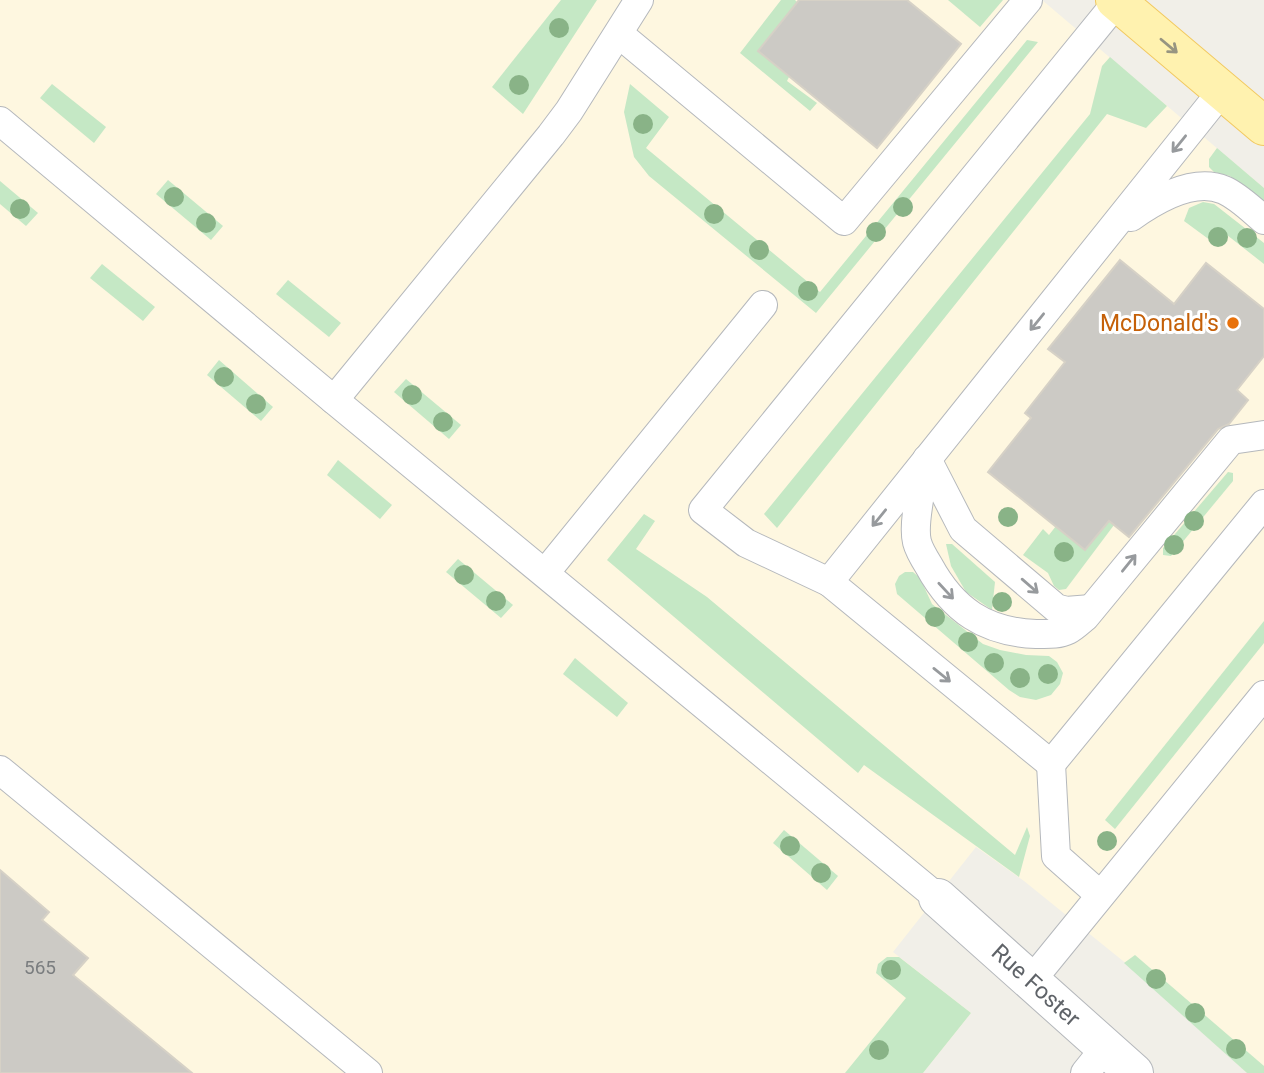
<svg xmlns="http://www.w3.org/2000/svg" width="1264" height="1073" font-family="Roboto,sans-serif">
<style>
.commercial{fill:#fef7e0}
.green{fill:#c5e8c5}
.building{fill:#cccac5;stroke:#d6d1c6;stroke-width:2}
.lines{fill:none;stroke-linecap:round;stroke-linejoin:round}
.service-casing{stroke:#b5b8bc;stroke-width:30}
.minor-casing{stroke:#b5b8bc;stroke-width:40}
.primary-casing{stroke:#f2c960;stroke-width:40}
.service{stroke:#fff;stroke-width:28}
.minor{stroke:#fff;stroke-width:38}
.primary{stroke:#fff2af;stroke-width:38}
.tree{fill:#89b387}
.oneway{stroke:#979581}
.oneway2{stroke:#979a9d}
.food-dot{fill:#e8710a;stroke:#fff;stroke-width:2.5}
.labels{text-anchor:middle;stroke-width:6;stroke-linejoin:round;paint-order:stroke}
.number-label{font-size:19px;fill:#7a7d7f}
.food-label{font-size:23px;fill:#c56008;stroke:#fff;text-anchor:end}
.street-label{font-size:23px;fill:#5f6368;stroke:#fff}
</style>
<rect width="100%" height="100%" fill="#f1efe8"/>
<polygon class="commercial" points="0,0 1042,0 1264,188 1264,1073 1247,1073 1128,965 1024,881 976,847 893,952 971,1013 923,1073 0,1073"/>
<g class="green">
<polygon points="561,0 597,0 523,114 492,87"/>
<polygon points="781,0 795,0 797,2 758,51 789,77 787,81 817,103 810,111 740,53"/>
<polygon points="948,0 1003,0 980,27"/>
<polygon points="1027,40 1038,42 816,313 649,176 634,157 624,112 630,84 669,117 646,148 820,292"/>
<polygon points="1110,57 1167,106 1146,128 1107,114 777,528 764,514 1090,114 1102,66"/>
<polygon points="52,84 106,127 94,143 40,98"/>
<polygon points="1217,148 1264,188 1264,203 1230,176 1214,172 1209,167 1209,159"/>
<polygon points="168,180 223,226 211,240 156,194"/>
<polygon points="0,181 38,213 26,226 0,204"/>
<polygon points="1203,202 1214,204 1264,243 1264,264 1227,235 1218,246 1184,221 1189,208"/>
<polygon points="102,264 155,307 143,321 90,278"/>
<polygon points="288,280 341,323 329,337 276,294"/>
<polygon points="219,360 273,407 261,421 207,375"/>
<polygon points="406,379 461,425 449,439 394,392"/>
<polygon points="338,460 392,505 380,519 327,475"/>
<polygon points="1228,472 1233,473 1233,481 1171,556 1163,555 1163,548"/>
<polygon points="644,514 655,521 636,549 707,597 1015,855 1027,827 1030,836 1019,877 864,765 858,773 607,560"/>
<polygon points="1108,521 1114,525 1066,589 1059,590 1054,586 1048,573 1023,555 1043,529 1049,535 1056,526"/>
<polygon points="946,544 952,544 995,582 992,610 966,592 951,566"/>
<polygon points="458,559 513,605 501,618 446,572"/>
<polygon points="905,572 913,572 920,578 932,604 983,644 1000,650 1026,655 1049,656 1057,662 1063,673 1060,684 1051,695 1036,700 1020,697 1009,690 897,594 895,584 899,576"/>
<polygon points="1264,621 1264,643 1115,829 1105,820"/>
<polygon points="575,658 628,703 617,717 563,674"/>
<polygon points="784,830 838,876 827,890 773,843"/>
<polygon points="1135,955 1264,1066 1264,1073 1247,1073 1124,963"/>
<polygon points="887,957 899,957 971,1013 923,1073 845,1073 906,998 876,973 878,964"/>
</g>
<g class="building">
<polygon points="799,0 907,0 961,44 877,148 758,51"/>
<polygon points="1120,260 1174,304 1206,263 1264,309 1264,356 1237,390 1248,400 1229,424 1218,429 1129,537 1109,521 1085,550 988,472 1031,418 1025,413 1065,362 1048,349"/>
<polygon points="0,870 49,912 42,920 88,958 73,975 192,1073 0,1073"/>
</g>
<g class="lines">
<defs>
<g id="service">
<polyline points="619,34 844,221 1028,0"/>
<polyline points="1222,91 829,582 1051,764 1264,504"/>
<polyline points="0,121 334,400 938,898"/>
<path d="M1131 217C1155 200 1194 177 1224 190 1238 196 1252 210 1264 220"/>
<polyline points="334,400 551,135 569,111 639,0"/>
<polyline points="927,459 963,529 1056,608 1066,611 1091,609"/>
<path d="M926 462C923 483 912 522 917 542 919 550 924 558 929 566 953 610 985 632 1036 634 1047 634 1058 635 1068 630 1074 627 1080 621 1085 617L1231 440 1264 435"/>
<polyline points="545,573 763,305"/>
<polyline points="829,582 746,543 703,510 1117,2"/>
<polyline points="1051,764 1056,856 1100,895"/>
<polyline points="0,770 368,1073"/>
<polyline points="1031,981 1264,695"/>
<polyline points="1085,1073 1105,1048"/>
</g>
<polyline id="minor" points="938,898 1134,1073"/>
<polyline id="primary" points="1115,0 1264,126"/>
</defs>
<use href="#service" class="service-casing"/>
<use href="#minor" class="minor-casing"/>
<use href="#primary" class="primary-casing"/>
<use href="#service" class="service"/>
<use href="#minor" class="minor"/>
<use href="#primary" class="primary"/>
</g>
<g class="tree">
<circle cx="559" cy="28" r="10"/>
<circle cx="519" cy="85" r="10"/>
<circle cx="643" cy="124" r="10"/>
<circle cx="174" cy="197" r="10"/>
<circle cx="903" cy="207" r="10"/>
<circle cx="20" cy="209" r="10"/>
<circle cx="714" cy="214" r="10"/>
<circle cx="206" cy="223" r="10"/>
<circle cx="876" cy="232" r="10"/>
<circle cx="1218" cy="237" r="10"/>
<circle cx="1247" cy="238" r="10"/>
<circle cx="759" cy="250" r="10"/>
<circle cx="808" cy="291" r="10"/>
<circle cx="224" cy="377" r="10"/>
<circle cx="412" cy="395" r="10"/>
<circle cx="256" cy="404" r="10"/>
<circle cx="443" cy="422" r="10"/>
<circle cx="1008" cy="517" r="10"/>
<circle cx="1194" cy="521" r="10"/>
<circle cx="1174" cy="545" r="10"/>
<circle cx="1064" cy="552" r="10"/>
<circle cx="464" cy="575" r="10"/>
<circle cx="496" cy="601" r="10"/>
<circle cx="1002" cy="602" r="10"/>
<circle cx="935" cy="617" r="10"/>
<circle cx="968" cy="642" r="10"/>
<circle cx="994" cy="663" r="10"/>
<circle cx="1048" cy="674" r="10"/>
<circle cx="1020" cy="678" r="10"/>
<circle cx="1107" cy="841" r="10"/>
<circle cx="790" cy="846" r="10"/>
<circle cx="821" cy="873" r="10"/>
<circle cx="891" cy="970" r="10"/>
<circle cx="1156" cy="979" r="10"/>
<circle cx="1195" cy="1013" r="10"/>
<circle cx="1236" cy="1049" r="10"/>
<circle cx="879" cy="1050" r="10"/>
</g>
<defs><path id="oneway-shaft" d="M-6 0H5M1.5-3L5.5 0L1.5 3" fill="none" stroke-width="1.6" stroke-linecap="round" stroke-linejoin="round" transform="scale(1.75)"/></defs>
<use class="oneway" href="#oneway-shaft" transform="translate(1169 46) rotate(40)"/>
<g class="oneway2">
<use href="#oneway-shaft" transform="translate(1179 144) rotate(129)"/>
<use href="#oneway-shaft" transform="translate(1037 322) rotate(129)"/>
<use href="#oneway-shaft" transform="translate(879 518) rotate(129)"/>
<use href="#oneway-shaft" transform="translate(1129 563) rotate(-51)"/>
<use href="#oneway-shaft" transform="translate(1030 586) rotate(41)"/>
<use href="#oneway-shaft" transform="translate(946 591) rotate(47)"/>
<use href="#oneway-shaft" transform="translate(942 675) rotate(39)"/>
</g>
<circle class="food-dot" cx="1233" cy="323" r="7"/>
<g class="labels">
<g class="number-label">
<text x="40" y="974">565</text>
</g>
<g class="food-label">
<text x="1219" y="331">McDonald's</text>
</g>
<g class="street-label">
<text transform="translate(1036 985) rotate(42)" y="8">Rue Foster</text>
</g>
</g>
</svg>
